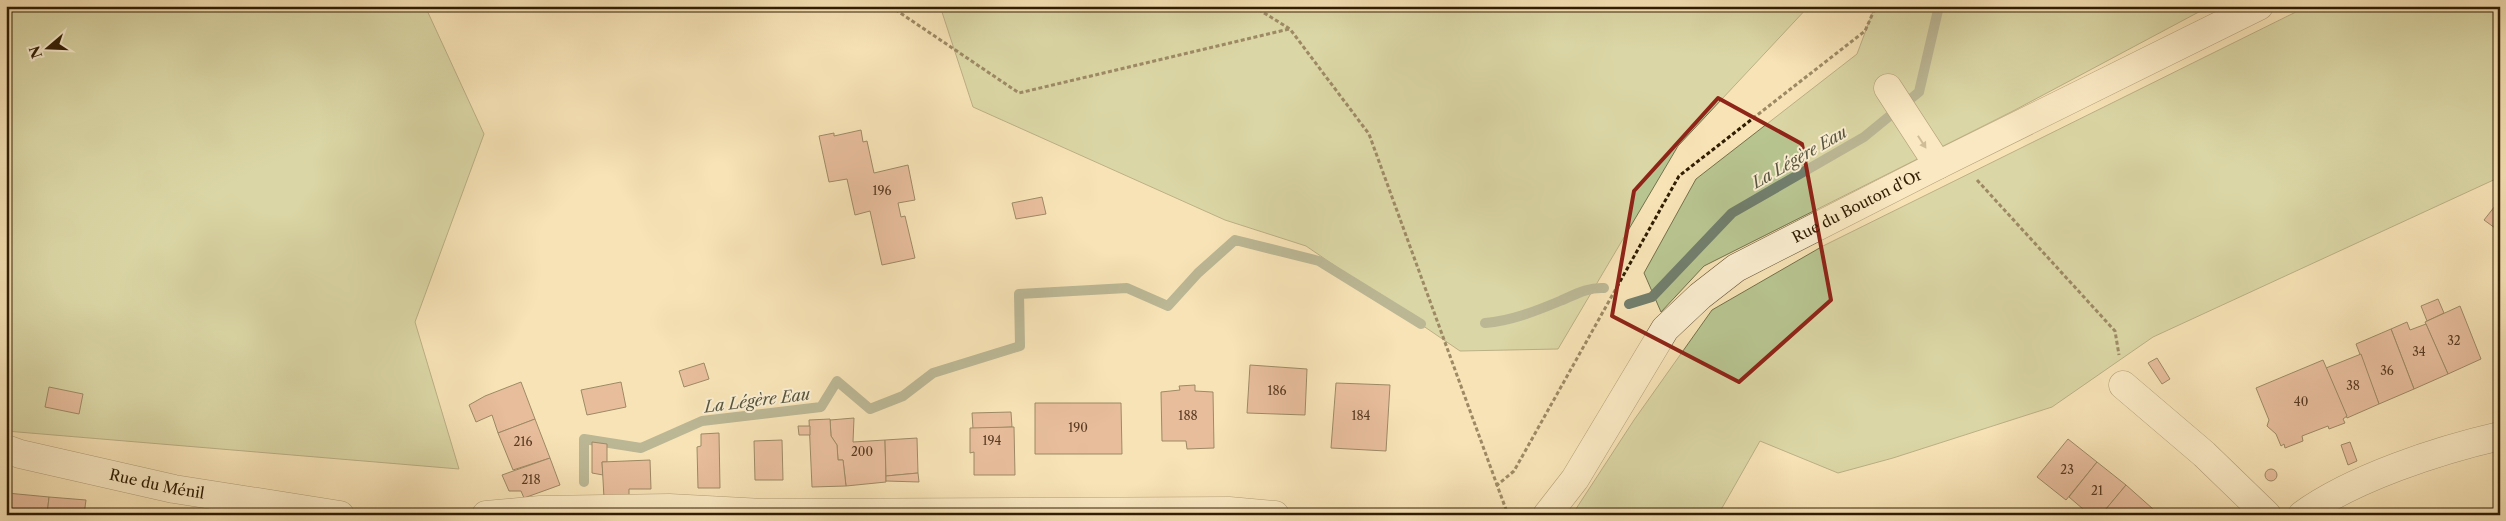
<svg xmlns="http://www.w3.org/2000/svg" width="2506" height="521" font-family="'Libre Caslon Text',serif">
<style>
.green{fill:#b8c591;stroke:#74714a}
.lines{fill:none;stroke-linecap:round;stroke-linejoin:round}
.stream{stroke:#717e6c;stroke-width:10}
.building{fill:#d38f7c;stroke:#301d03}
.minor-casing{stroke:#624e30;stroke-width:29}
.path{stroke:#301d03;stroke-width:3;stroke-dasharray:4 2.5;stroke-linecap:butt}
.minor{stroke:#faedd0;stroke-width:28}
.oneway{fill:#9f8f74}
.marked{fill:none;stroke:#8f2418;stroke-width:4;stroke-linejoin:round}
.labels{text-anchor:middle;stroke-width:4;stroke-linejoin:round;paint-order:stroke}
.number-label{font-size:12px;fill:#593a21}
.street-label{font-size:15px;fill:#301d03;stroke:#faedd0}
.water-label{font-size:16px;font-style:italic;fill:#565540;stroke:#faedd0}
</style>
<rect width="100%" height="100%" fill="#f7e3b6"/>
<filter id="stains"><feTurbulence type="fractalNoise" baseFrequency=".004" numOctaves="4"/><feColorMatrix values="0 0 0 0 .2 0 0 0 0 .09 0 0 0 0 .02 0 0 0 .5 -.17"/></filter>
<radialGradient id="worn" r=".72"><stop offset=".6" stop-color="#630" stop-opacity="0"/><stop offset="1" stop-color="#630" stop-opacity=".3"/></radialGradient>
<g class="green">
<polygon points="6,6 425,6 484,134 415,322 459,469 6,431"/>
<polygon points="940,6 1809,6 1678,146 1558,349 1460,351 1306,246 1225,220 973,107"/>
<polygon points="1875,6 2210,6 2015,110 1704,266 1661,312 1644,273 1696,179 1857,54"/>
<polygon points="2308,6 2500,6 2500,177 2153,337 2052,407 1893,458 1838,473 1760,441 1718,515 1572,515 1634,420 1712,310 1823,246"/>
</g>
<g class="lines">
<g class="stream">
<polyline points="1629,304 1652,297 1732,213 1864,137 1919,92 1939,6"/>
<path d="M1485 323C1511 321 1536 311 1560 301 1574 295 1588 287 1604 288"/>
<polyline points="584,482 584,439 641,448 702,421 821,407 837,381 870,409 903,396 933,373 1020,346 1019,294 1127,288 1168,306 1198,273 1235,240 1319,261 1421,324"/>
</g>
</g>
<g class="building">
<polygon points="861,130 863,142 867,141 874,173 908,165 915,200 898,203 901,217 905,216 915,258 882,265 870,211 855,215 847,179 829,182 819,136 834,133 834,136"/>
<polygon points="1042,197 1046,214 1016,219 1012,203"/>
<polygon points="2495,206 2500,210 2500,221 2495,228 2484,220"/>
<polygon points="2438,299 2444,313 2427,321 2421,306"/>
<polygon points="2460,306 2481,359 2448,374 2425,322"/>
<polygon points="2407,322 2410,330 2426,324 2448,374 2414,389 2391,329"/>
<polygon points="2391,329 2414,389 2379,404 2356,344"/>
<polygon points="2361,354 2379,404 2347,418 2326,368"/>
<polygon points="2157,358 2170,379 2162,384 2148,363"/>
<polygon points="2323,360 2347,416 2343,419 2345,423 2329,429 2328,426 2302,436 2303,441 2285,448 2284,444 2281,446 2276,434 2267,426 2269,420 2256,388"/>
<polygon points="704,363 709,379 684,387 679,371"/>
<polygon points="1250,365 1307,369 1305,415 1247,413"/>
<polygon points="521,382 535,419 498,433 492,415 476,422 469,405 485,396"/>
<polygon points="621,382 626,407 587,415 581,390"/>
<polygon points="1336,383 1390,385 1386,451 1331,448"/>
<polygon points="1195,385 1195,391 1213,392 1214,448 1187,449 1186,441 1162,441 1161,392 1180,390 1179,386"/>
<polygon points="49,387 83,394 79,414 45,407"/>
<polygon points="1035,403 1121,403 1122,454 1035,454"/>
<polygon points="1011,412 1012,427 973,429 972,413"/>
<polygon points="854,418 853,442 885,440 886,482 846,486 843,460 838,460 837,445 831,436 830,420"/>
<polygon points="535,419 550,458 513,470 498,433"/>
<polygon points="830,419 831,436 837,445 838,460 843,460 846,486 812,487 809,420"/>
<polygon points="798,426 810,426 810,435 799,435"/>
<polygon points="1012,427 1014,427 1015,475 974,475 974,452 970,453 970,428"/>
<polygon points="719,433 720,488 698,488 697,447 701,446 701,434"/>
<polygon points="917,438 918,473 886,476 885,440"/>
<polygon points="2068,439 2097,462 2066,500 2037,477"/>
<polygon points="782,440 783,480 755,480 754,441"/>
<polygon points="592,442 607,444 607,462 602,462 603,475 592,473"/>
<polygon points="2350,442 2357,461 2348,465 2341,445"/>
<polygon points="550,458 560,485 524,498 521,491 509,491 502,475"/>
<polygon points="650,460 651,489 629,489 629,497 604,498 602,462"/>
<polygon points="2097,462 2126,485 2101,515 2090,515 2069,497"/>
<circle cx="2271" cy="475" r="6"/>
<polygon points="918,473 919,482 886,481 886,476"/>
<polygon points="2126,485 2153,509 2149,515 2101,515"/>
<polygon points="7,493 49,497 47,515 6,515"/>
<polygon points="49,497 86,500 84,515 47,515"/>
</g>
<g class="lines">
<defs>
<g id="minor">
<polyline points="1888,88 1938,165"/>
<polyline points="2123,385 2204,454 2267,515"/>
<path id="s1" d="M6 449 20 454 174 489 340 515"/>
<polyline points="486,515 540,510 669,508 763,513 1229,511 1275,515"/>
<path id="s2" d="M1547 515 1575 479 1665 329 1700 296 1736 268 1938 165 2259 6"/>
<path d="M2302 515C2353 478 2439 450 2500 436"/>
</g>
</defs>
<use href="#minor" class="minor-casing"/>
<g class="path">
<polyline points="890,6 1019,93 1289,29"/>
<polyline points="1253,6 1290,29 1369,134 1508,515"/>
<polyline points="1977,180 2115,331 2119,355"/>
<polyline points="1496,486 1514,471 1679,176 1865,31 1876,6"/>
</g>
<use href="#minor" class="minor"/>
</g>
<defs><path id="oneway-solid" d="M-6-.8H1V-3.2L6.5 0L1 3.2V.8H-6Z" transform="scale(1.25)"/></defs>
<use class="oneway" href="#oneway-solid" transform="translate(1922 142) rotate(57)"/>
<path d="M0 0H2506V521H0ZM1718 98 1802 144 1831 300 1739 382 1612 316 1634 191Z" fill="#f7e3b6" fill-opacity=".55" fill-rule="evenodd"/>
<path class="marked" d="M1718 98 1802 144 1831 300 1739 382 1612 316 1634 191Z"/>
<g class="labels">
<g class="number-label">
<text x="882" y="195">196</text>
<text x="2454" y="345">32</text>
<text x="2419" y="356">34</text>
<text x="2387" y="375">36</text>
<text x="2353" y="390">38</text>
<text x="1277" y="395">186</text>
<text x="2301" y="406">40</text>
<text x="1188" y="420">188</text>
<text x="1361" y="420">184</text>
<text x="1078" y="432">190</text>
<text x="992" y="445">194</text>
<text x="523" y="446">216</text>
<text x="862" y="456">200</text>
<text x="2067" y="474">23</text>
<text x="531" y="484">218</text>
<text x="2097" y="495">21</text>
</g>
<g class="street-label">
<text dy="5" stroke="none"><textPath href="#s2" startOffset="450">Rue du Bouton d'Or</textPath></text>
<text dy="5" stroke="none"><textPath href="#s1" startOffset="155">Rue du Ménil</textPath></text>
</g>
<g class="water-label">
<text transform="translate(1799 157) rotate(-30)" y="6">La Légère Eau</text>
<text transform="translate(757 400) rotate(-7)" y="6">La Légère Eau</text>
</g>
</g>
<rect width="2506" height="521" fill="none" stroke="#f7e3b6" stroke-width="25"/>
<rect x="8" y="8" width="2491" height="506" fill="none" stroke="#301d03" stroke-width="2.5"/>
<rect x="12" y="12" width="2481" height="496" fill="none" stroke="#301d03"/>
<g transform="translate(48 48) rotate(251)" stroke="#faedd0" stroke-width="4" paint-order="stroke">
<path d="M0-4L9 19L0 12L-9 19Z" fill="#301d03"/>
<text y="-8" font-size="14" font-weight="bold" text-anchor="middle" fill="#301d03">N</text>
</g>
<rect width="100%" height="100%" filter="url(#stains)"/>
<rect width="100%" height="100%" fill="url(#worn)"/>
</svg>
